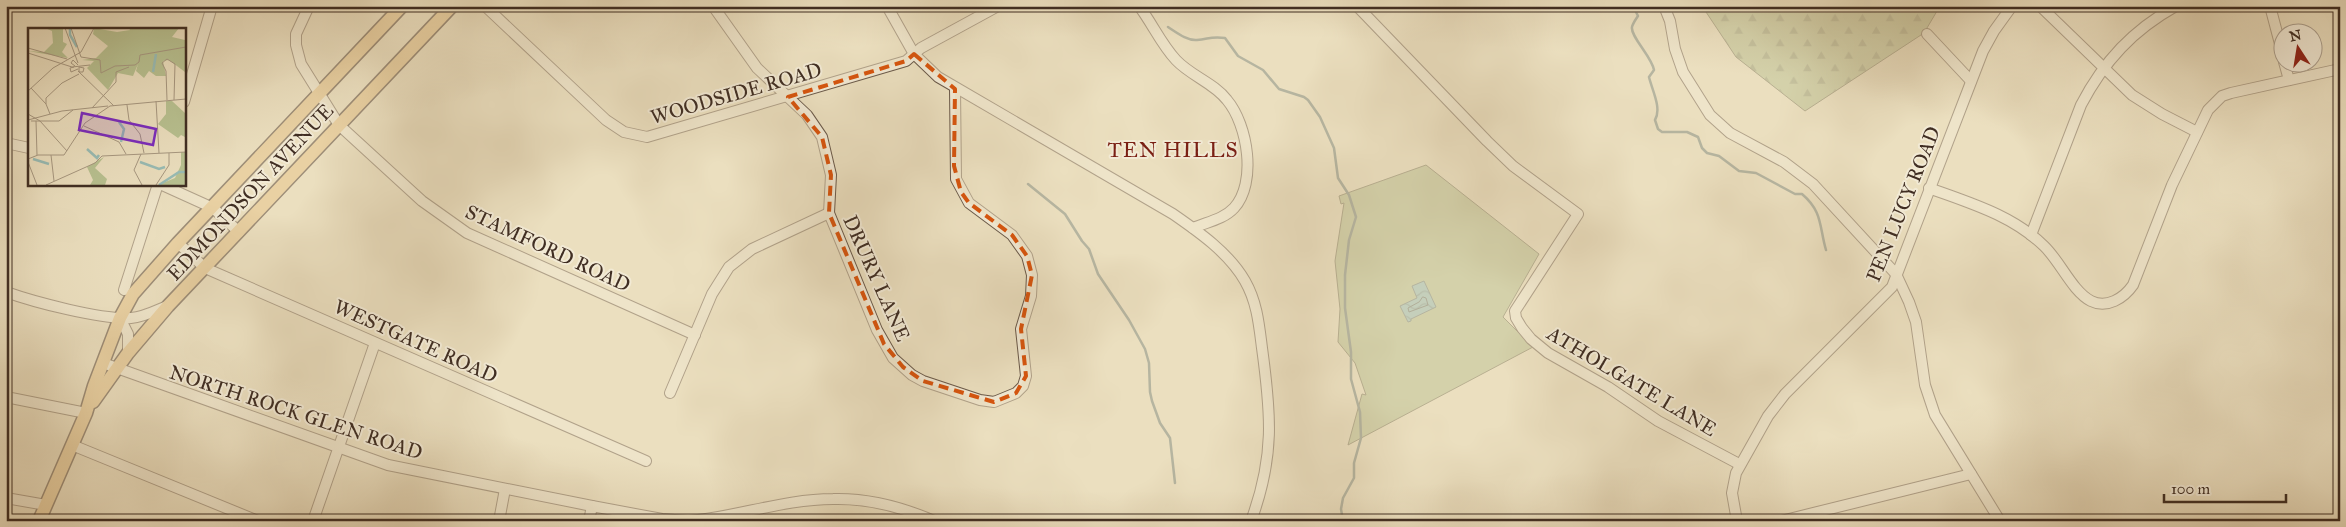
<svg xmlns="http://www.w3.org/2000/svg" width="2346" height="527" font-family="'IM FELL Great Primer',serif">
<style>
.forest{fill:url(#forest-firs);stroke:#7c785a}
.park{fill:#b8c191;stroke:#7c785a}
.water{fill:url(#water-waves);stroke:#75837b}
.lines{fill:none;stroke-linecap:round;stroke-linejoin:round}
.shore{stroke:#6c756c;stroke-width:1}
.stream{stroke:#75837b;stroke-width:2.5}
.minor-casing{stroke:#6b5a4a;stroke-width:12}
.major-casing{stroke:#402e23;stroke-width:15}
.minor{stroke:#f2ead5;stroke-width:10}
.major{stroke:#e6c080;stroke-width:12}
.marked{fill:none;stroke:#d7550e;stroke-width:4;stroke-dasharray:10 6;stroke-linejoin:round}
.labels{text-anchor:middle;stroke-width:4;stroke-linejoin:round;paint-order:stroke}
.street-label{font-size:20px;fill:#402e23;stroke:#f2ead5}
.neighbourhood-label{font-size:21px;letter-spacing:1px;fill:#7a1f14;stroke:#f2ead5}
.inset-river{fill:none;stroke:#98bcb5;stroke-width:2.5}
.inset-road{fill:none;stroke:#a79881;stroke-width:1}
.view{fill:#7b2cbf;fill-opacity:0.15;stroke:#7b2cbf;stroke-width:2.5}
.inset-edge{fill:none;stroke:#402e23;stroke-width:2.5}
</style>
<defs>
<pattern id="forest-firs" width="22" height="20" patternUnits="userSpaceOnUse" patternTransform="scale(1.25)"><rect width="22" height="20" fill="#b8c191"/><path d="M5 1l3.5 6h-7zM16 11l3.5 6h-7z" fill="#979d76"/></pattern>
<pattern id="water-waves" width="16" height="10" patternUnits="userSpaceOnUse" patternTransform="scale(1.25)"><rect width="16" height="10" fill="#98bcb5"/><path d="M0 5q4-4 8 0t8 0" fill="none" stroke="#7d9993"/></pattern>
</defs>
<rect width="100%" height="100%" fill="#ebdfbf"/>
<filter id="stains"><feTurbulence type="fractalNoise" baseFrequency=".004" numOctaves="4"/><feColorMatrix values="0 0 0 0 .2 0 0 0 0 .09 0 0 0 0 .02 0 0 0 .5 -.17"/></filter>
<radialGradient id="worn" r=".72"><stop offset=".6" stop-color="#630" stop-opacity="0"/><stop offset="1" stop-color="#630" stop-opacity=".3"/></radialGradient>
<polygon class="forest" points="1702,6 1940,6 1924,33 1805,111 1736,57"/>
<polygon class="park" points="1426,165 1539,254 1503,317 1533,347 1348,445 1362,394 1366,395 1355,363 1338,342 1340,309 1335,261 1344,203 1341,204 1339,196"/>
<polygon class="water" points="1424,281 1436,307 1411,319 1411,321 1408,322 1400,306 1417,298 1412,286"/>
<g class="lines">
<polygon class="shore" points="1423,297 1426,298 1428,305 1409,312 1408,308 1419,302"/>
<g class="stream">
<path d="M1633 6 1638 16C1636 19 1633 23 1632 27 1630 36 1652 57 1654 70L1649 77C1652 90 1662 108 1655 120L1658 129 1662 132H1687L1698 137 1702 148 1707 153 1719 156 1739 171 1756 173 1795 194H1802C1823 212 1819 226 1826 250"/>
<path d="M1168 27C1176 32 1187 41 1197 40 1209 39 1211 36 1225 38L1238 56 1263 70 1279 89 1304 97 1308 100 1320 117 1334 148 1338 178 1349 195 1356 217 1349 240 1345 275V308L1351 352V379L1360 412 1361 438 1354 463V478L1343 498 1341 509 1343 521"/>
<polyline points="1028,184 1065,214 1082,241 1089,249 1098,274 1129,320 1145,349 1149,363 1150,392 1152,401 1160,423 1170,438 1175,483"/>
</g>
<defs>
<g id="minor">
<polyline points="309,6 296,34 296,45 301,64 339,125 422,201 467,233 695,335"/>
<polyline points="485,6 606,120 624,132 647,137 906,61 921,48 998,6"/>
<polyline points="713,6 757,68 807,115 822,137 831,175 829,213 877,330 893,358 912,375 923,381 980,400 994,402 1016,393 1023,386 1026,376 1021,329 1031,296 1032,275 1027,256 1012,235 969,203 956,179 955,89"/>
<path d="M887 6 914 54 938 77 1173 214C1199 232 1229 253 1245 281 1257 302 1259 324 1262 348 1271 414 1275 456 1251 521"/>
<path d="M1139 6C1152 23 1161 44 1176 60 1191 76 1214 83 1227 100 1248 125 1257 183 1234 208 1224 219 1207 222 1193 228"/>
<polyline points="1357,6 1487,141 1513,166 1578,214 1515,311 1516,318 1522,328 1531,339 1548,353 1608,387 1658,421 1739,464"/>
<polyline points="1664,6 1670,21 1675,49 1683,72 1710,115 1730,133 1784,162 1813,184 1896,274 1909,302 1916,322 1925,385 1935,415 2000,521"/>
<polyline points="2040,6 2132,95 2162,114 2197,132"/>
<polyline points="2270,6 2284,59"/>
<polyline points="1927,34 1971,81"/>
<polyline points="2284,62 2289,80"/>
<polyline points="184,102 212,6"/>
<polyline points="6,143 29,148"/>
<polyline points="160,184 213,208 239,232"/>
<path d="M1929 188C1970 203 2012 215 2044 246 2060 261 2072 291 2091 301 2107 309 2124 298 2133 285L2172 185 2208 110 2222 96 2231 93 2340 69"/>
<path d="M2031 235 2081 105C2104 61 2133 30 2176 6"/>
<polyline points="178,243 205,268 646,461"/>
<polyline points="124,290 158,184"/>
<path d="M6 292C34 302 102 320 131 318 144 317 155 311 167 306"/>
<polyline points="120,318 128,334 128,353"/>
<polyline points="103,363 388,465 592,506 662,519 687,521"/>
<polyline points="670,393 712,294 729,267 752,249 829,213"/>
<polyline points="6,397 86,413"/>
<polyline points="72,445 258,521"/>
<polyline points="6,498 46,505"/>
<polyline points="313,521 375,343"/>
<polyline points="499,521 505,489"/>
<polyline points="589,521 592,506"/>
<path d="M689 521C737 517 784 499 833 499 868 498 902 507 934 521"/>
<polyline points="1737,521 1732,493 1736,473 1768,416 1785,394 1892,287 1983,51 1994,31 2012,6"/>
<polyline points="1781,521 1971,474"/>
</g>
<g id="major">
<polyline points="93,402 128,353 168,306 452,6"/>
<polyline points="39,521 86,413 94,386 120,318 133,294 178,243 402,6"/>
</g>
</defs>
<use href="#minor" class="minor-casing"/>
<use href="#major" class="major-casing"/>
<use href="#minor" class="minor"/>
<use href="#major" class="major"/>
</g>
<path d="M0 0H2346V527H0ZM914 54 955 89 954 166 961 192 969 203 1012 235 1027 256 1032 275 1021 329 1026 376 1016 393 994 402 923 381 903 367 884 344 829 213 831 175 822 137 788 97 906 61Z" fill="#ebdfbf" fill-opacity=".55" fill-rule="evenodd"/>
<path class="marked" d="M914 54 955 89 954 166 961 192 969 203 1012 235 1027 256 1032 275 1021 329 1026 376 1016 393 994 402 923 381 903 367 884 344 829 213 831 175 822 137 788 97 906 61Z"/>
<g class="labels">
<g class="street-label">
<text transform="translate(736 93) rotate(-16)" y="7">WOODSIDE ROAD</text>
<text transform="translate(250 192) rotate(-47)" y="7">EDMONDSON AVENUE</text>
<text transform="translate(1903 204) rotate(-68)" y="7">PEN LUCY ROAD</text>
<text transform="translate(548 248) rotate(25)" y="7">STAMFORD ROAD</text>
<text transform="translate(877 278) rotate(66)" y="7">DRURY LANE</text>
<text transform="translate(416 341) rotate(24)" y="7">WESTGATE ROAD</text>
<text transform="translate(1632 381) rotate(31)" y="7">ATHOLGATE LANE</text>
<text transform="translate(296 412) rotate(18)" y="7">NORTH ROCK GLEN ROAD</text>
</g>
<g class="neighbourhood-label">
<text x="1173" y="157">TEN HILLS</text>
</g>
</g>
<g transform="translate(28 28)">
<rect width="158" height="158" fill="#ebdfbf"/>
<path d="M138 73H144L157 85V109L153 107 150 110 130 96 138 86ZM153 124H157V157H130L147 150 153 137ZM76 129 67 140 79 151 77 157H62L65 152 59 139Z" fill="#b8c191"/>
<path d="M17 0H35V14L39 16 34 24 40 30 0 23 16 24 25 15 24 3ZM66 0 89 4 102 2 101 0H151L144 9 157 12V44L141 32 135 33 138 48H128L121 43 116 50 108 43 110 36 105 48 90 45 80 62 59 40 66 33 54 32 68 30 80 18 65 6Z" fill="#b8c191"/>
<path class="inset-river" d="M42 1V7L49 19M125 44 128 26M91 94 96 101 93 114M59 121 69 130 71 127M5 131 21 136M112 134 131 141 137 139M131 157 151 144H158"/>
<path class="inset-road" d="M37 0 50 35M43 0 53 29 72 32 73 45 87 38 107 37 111 34 112 27 158 19M68 0H102M0 20 39 31M0 25 44 39 62 37M47 38 43 35 45 32 50 37M46 39 42 40 43 44 50 41M51 39V44H55L56 40 51 39M50 43 86 78M3 60 18 76 22 86M0 63 25 40 53 24 66 0M139 72 138 43 134 35 139 31 147 36 146 72M128 73 131 125M18 76V70L34 55 51 46M99 77 101 92 112 106 116 125M64 80 88 54V44L101 39M0 86 12 93 39 123M0 92 34 83 80 78M3 93H31L45 82M8 93 9 127M56 98 91 114 98 126M113 126 106 142 114 157M23 127 26 153M0 131 10 127H36L57 95 82 78 158 71M0 134 9 157M18 157 67 135 74 128 158 124M128 157 141 137V125"/>
<path class="view" d="M54 85 128 101 125 117 51 102Z"/>
<rect width="158" height="158" class="inset-edge"/>
</g>
<rect width="2346" height="527" fill="none" stroke="#ebdfbf" stroke-width="25"/>
<rect x="8" y="8" width="2331" height="512" fill="none" stroke="#402e23" stroke-width="2.5"/>
<rect x="12" y="12" width="2321" height="502" fill="none" stroke="#402e23"/>
<g transform="translate(2298 48) rotate(348)"><circle r="24" fill="#f2ead5" stroke="#ab9f8e"/>
<path d="M0-4L9 19L0 12L-9 19Z" fill="#8f2418"/>
<text y="-8" font-size="14" font-weight="bold" text-anchor="middle" fill="#402e23">N</text>
</g>
<path d="M2164 494v8h122v-8" fill="none" stroke="#402e23" stroke-width="2.5"/>
<text x="2171" y="494" font-size="15" fill="#402e23" stroke="#f2ead5" stroke-width="4" paint-order="stroke">100 m</text>
<rect width="100%" height="100%" filter="url(#stains)"/>
<rect width="100%" height="100%" fill="url(#worn)"/>
</svg>
